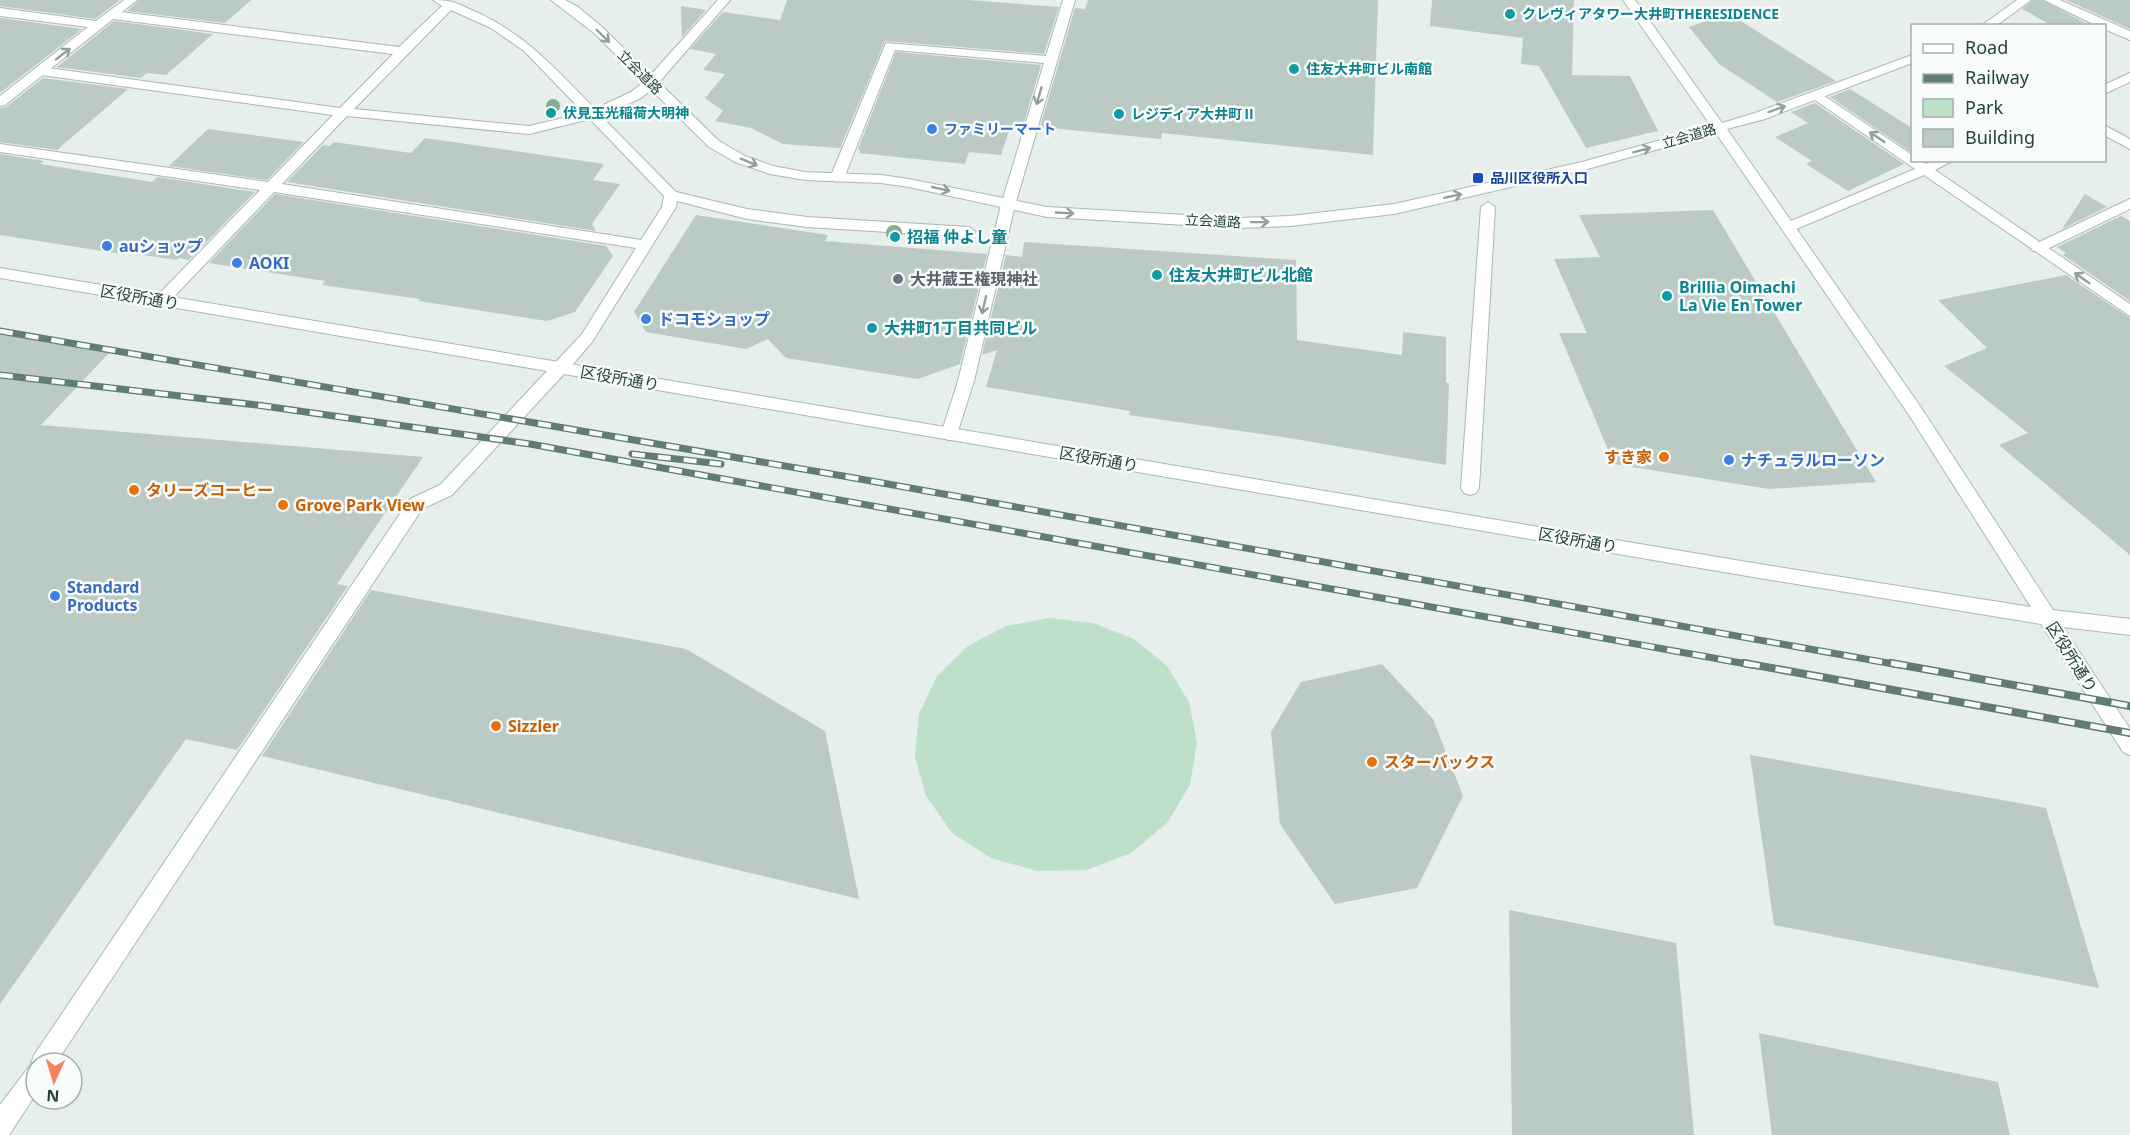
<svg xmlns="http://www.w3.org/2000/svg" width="2130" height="1135" font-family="'Noto Sans','Noto Sans JP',sans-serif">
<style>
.green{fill:#bfe0c8}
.building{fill:#bbcac4}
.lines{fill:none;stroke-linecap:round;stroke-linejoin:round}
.lane-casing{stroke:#a8b8b2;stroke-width:2}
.street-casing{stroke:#a8b8b2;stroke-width:2}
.secondary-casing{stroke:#a4bbb3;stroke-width:2}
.lane{fill:#fff;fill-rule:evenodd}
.street{fill:#fff;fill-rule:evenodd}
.secondary{fill:#fff;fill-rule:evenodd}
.rail-far1-casing{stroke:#5f7d75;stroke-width:7}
.rail-casing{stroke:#5f7d75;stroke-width:8}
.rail-far1{stroke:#f7fbf9;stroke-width:4.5;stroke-dasharray:13;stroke-linecap:butt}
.rail{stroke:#f7fbf9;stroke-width:5;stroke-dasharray:16;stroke-linecap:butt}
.tree{fill:#80af93}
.oneway{stroke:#92a09c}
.culture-dot{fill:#0f9aa8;stroke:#f7fbf9;stroke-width:2}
.shop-dot{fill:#3f7fe0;stroke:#f7fbf9;stroke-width:2}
.transit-dot{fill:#1a4fb4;stroke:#f7fbf9;stroke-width:2}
.worship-dot{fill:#6b7280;stroke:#f7fbf9;stroke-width:2}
.food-dot{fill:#e8710a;stroke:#f7fbf9;stroke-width:2}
.labels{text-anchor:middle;stroke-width:5;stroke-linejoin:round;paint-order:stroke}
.far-culture-label{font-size:14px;font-weight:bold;fill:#0d838f;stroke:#f7fbf9;text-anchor:start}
.far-street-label{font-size:14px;fill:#24423a;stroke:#f7fbf9}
.far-shop-label{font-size:14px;font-weight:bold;fill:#366cbe;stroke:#f7fbf9;text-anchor:start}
.far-transit-label{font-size:14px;font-weight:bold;fill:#164399;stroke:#f7fbf9;text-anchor:start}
.culture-label{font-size:16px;font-weight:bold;fill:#0d838f;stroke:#f7fbf9;text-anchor:start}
.shop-label{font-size:16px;font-weight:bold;fill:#366cbe;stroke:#f7fbf9;text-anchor:start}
.worship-label{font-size:16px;font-weight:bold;fill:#5b616d;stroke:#f7fbf9;text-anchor:start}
.street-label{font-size:16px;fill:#24423a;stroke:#f7fbf9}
.food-label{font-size:16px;font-weight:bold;fill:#c56008;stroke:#f7fbf9;text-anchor:start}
</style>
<rect width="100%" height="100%" fill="#e6efeb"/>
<polygon class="green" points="1049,618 1093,623 1134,639 1167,666 1189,702 1197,742 1190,785 1167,823 1131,853 1086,870 1037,871 991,858 952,833 926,796 915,756 919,714 937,676 968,646 1006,626"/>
<g class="building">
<polygon points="0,0 120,0 95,19 0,6"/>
<polygon points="139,0 251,0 225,23 127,11"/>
<polygon points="787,0 968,0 1059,7 1044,54 885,41 840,148 783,144 751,128 715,121 723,111 705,98 725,74 703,70 716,54 690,49 723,12 780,20"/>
<polygon points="1088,0 1378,0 1373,155 1162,133 1161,139 1040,127 1075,8 1085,9"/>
<polygon points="1432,0 1574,0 1572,75 1630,76 1658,131 1586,148 1539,66 1521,64 1523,38 1430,26"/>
<polygon points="2033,0 2042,0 2091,26 2053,26 2022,9"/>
<polygon points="2066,0 2130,0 2130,29"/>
<polygon points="681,6 706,10 682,37"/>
<polygon points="1728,13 1836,81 1777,102 1719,64 1689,27"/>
<polygon points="0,18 82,29 0,93"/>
<polygon points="114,21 213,34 166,75 147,73 141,78 57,67"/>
<polygon points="896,52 1041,65 1023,126 1011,125 1001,155 969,152 965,164 859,153 860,150 858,149"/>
<polygon points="43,78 128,89 57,150 0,142 0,108 6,107"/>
<polygon points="1850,89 1912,128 1912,153 1830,97"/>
<polygon points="1815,103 1904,164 1848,191 1806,164 1812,161 1775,137 1808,123 1791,112"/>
<polygon points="208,129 304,142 267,180 169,166"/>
<polygon points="425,138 604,164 593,180 620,184 592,224 596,231 287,182 323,145 330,146 334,142 411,153"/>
<polygon points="0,154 44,161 40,164 152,182 157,177 255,192 189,260 179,258 177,260 130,253 128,255 0,235"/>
<polygon points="275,194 606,246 613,256 575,312 547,321 419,301 420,299 322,285 325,281 209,263"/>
<polygon points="2085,194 2107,207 2062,229"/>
<polygon points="1713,210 1808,369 1876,482 1769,489 1614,464 1559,333 1587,333 1554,259 1600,257 1579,215"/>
<polygon points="696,215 828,235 825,241 987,254 960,364 918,379 786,358 768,339 746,349 646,332 634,312"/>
<polygon points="2121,216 2130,221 2130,301 2063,255 2066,253 2057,247"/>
<polygon points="1024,242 1296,260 1297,340 1402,355 1403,332 1446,337 1446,383 1449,383 1446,465 1289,438 1129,415 1130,411 986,387 997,350 982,355 1006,255 1022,257"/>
<polygon points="2066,275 2130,318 2130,555 1999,445 2028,433 1944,366 1987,348 1938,300"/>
<polygon points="0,332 110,352 41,425 423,457 337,584 348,586 237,750 186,739 0,1004"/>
<polygon points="371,590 686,649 825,731 859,899 262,756"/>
<polygon points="1382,664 1433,719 1463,796 1417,888 1335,904 1280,824 1271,732 1301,682"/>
<polygon points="1750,755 2046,808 2099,988 1774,925"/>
<polygon points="1509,910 1676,943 1694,1135 1512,1135"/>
<polygon points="1759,1033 1998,1082 2010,1135 1772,1135"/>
</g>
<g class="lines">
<defs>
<g id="lane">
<polygon points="2104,125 2130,139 2130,149 2104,135"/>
<polygon points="2130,199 2130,209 2043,251 2033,251 2031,248 2033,245"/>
</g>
<g id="street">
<path d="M433 0C454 0 458 4 476 12 527 35 556 70 595 109L631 92 646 80 718 0H730L656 86 641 98 601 116 676 192 747 209 807 217 969 227 976 232 969 237 807 227 747 219 677 201 676 207 592 342 566 372H554L552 368 554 364 582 334 636 248 274 192 166 305H156L153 301 156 297 260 190 0 152V144L268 182 333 115 41 75 35 71 41 67 340 108 393 54 113 19 107 15 113 11 399 47 442 6ZM451 10 491 28 524 51 584 113 529 126 354 109ZM347 116 529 134 590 119 664 196 662 207 641 240 282 184Z"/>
<polygon points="1063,0 1075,0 1015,205 974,381 957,434 955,438 949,440 943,438 941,434 958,381 1001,205 1044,63 895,50 844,178 837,182 830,178 886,43 1046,56"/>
<polygon points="2044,0 2060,0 2130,31 2130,40 2104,29 2104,26 2097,26"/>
<polygon points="2130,73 2130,82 2104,94 2104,85"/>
<polygon points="1817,91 1912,155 1912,160 1921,160 1926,164 1935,160 1954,160 1935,170 2130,304 2130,316 1924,175 1794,230 1784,230 1782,227 1784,224 1915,169 1812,98 1811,95"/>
<polygon points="1488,202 1495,207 1479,488 1476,493 1470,495 1464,493 1461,488 1481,207"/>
</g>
<g id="secondary">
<polygon points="124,0 137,0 5,105 0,106 0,96 88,27 0,16 0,8 96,21"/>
<polygon points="551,0 565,0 578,7 602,27 719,141 745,156 773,166 805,172 881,175 909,179 1047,207 1239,218 1291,216 1394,204 1582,162 1711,126 1623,0 1635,0 1722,123 1755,113 1912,55 1912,63 1765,119 1727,129 1920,406 2053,610 2130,619 2130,635 2063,627 2130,729 2130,755 2123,752 2041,624 1747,576 564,374 452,495 422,509 56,1063 36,1063 36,1094 9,1135 0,1135 0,1105 31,1064 34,1055 410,499 440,485 547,371 0,278 0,268 1747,562 2031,607 1909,415 1716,133 1584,170 1394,214 1291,226 1239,228 1047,217 909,187 881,183 805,180 770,174 735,162 709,147 594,33"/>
<polygon points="2017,0 2031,0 1996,26 1981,26"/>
</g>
</defs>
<use href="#lane" class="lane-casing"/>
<use href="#street" class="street-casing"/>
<use href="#secondary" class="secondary-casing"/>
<use href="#lane" class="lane"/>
<use href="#street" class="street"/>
<use href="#secondary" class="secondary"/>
<defs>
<g id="rail-far1">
<polyline points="0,331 843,476 1899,665"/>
<polyline points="0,375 257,405 530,444 1752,665"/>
<polyline points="632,454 721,464"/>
</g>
<g id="rail">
<polyline points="1744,663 2130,733"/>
<polyline points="1891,663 2130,706"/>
</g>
</defs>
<use href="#rail-far1" class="rail-far1-casing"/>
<use href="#rail" class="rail-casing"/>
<use href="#rail-far1" class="rail-far1"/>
<use href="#rail" class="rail"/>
</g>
<g class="tree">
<circle cx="553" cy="106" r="7"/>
<circle cx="894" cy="233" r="8"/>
</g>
<defs><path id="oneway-shaft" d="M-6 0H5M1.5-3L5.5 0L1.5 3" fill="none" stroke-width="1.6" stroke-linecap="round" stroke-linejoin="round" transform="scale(1.5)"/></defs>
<g class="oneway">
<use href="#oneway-shaft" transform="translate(603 36) rotate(44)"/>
<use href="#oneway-shaft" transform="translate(63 54) rotate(-38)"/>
<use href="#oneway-shaft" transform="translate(1039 96) rotate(106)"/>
<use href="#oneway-shaft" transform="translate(1777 109) rotate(-20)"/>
<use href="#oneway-shaft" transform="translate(1877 137) rotate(-146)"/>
<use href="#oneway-shaft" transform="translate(1642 150) rotate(-15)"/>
<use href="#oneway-shaft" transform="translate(749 162) rotate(22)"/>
<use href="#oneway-shaft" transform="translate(941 189) rotate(13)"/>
<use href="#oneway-shaft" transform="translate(1453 196) rotate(-12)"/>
<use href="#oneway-shaft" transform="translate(1065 213) rotate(3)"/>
<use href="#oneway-shaft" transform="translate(1260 222) rotate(-1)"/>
<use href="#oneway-shaft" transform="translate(2082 278) rotate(-145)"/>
<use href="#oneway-shaft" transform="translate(984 305) rotate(103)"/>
</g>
<g class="culture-dot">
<circle cx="1510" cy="14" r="6"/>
<circle cx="1294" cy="69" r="6"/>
<circle cx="551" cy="113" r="6"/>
<circle cx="1119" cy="114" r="6"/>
<circle cx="895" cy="237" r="6"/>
<circle cx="1157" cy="275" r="6"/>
<circle cx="1667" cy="296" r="6"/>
<circle cx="872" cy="328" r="6"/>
</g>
<g class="shop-dot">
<circle cx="932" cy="129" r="6"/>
<circle cx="107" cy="246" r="6"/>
<circle cx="237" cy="263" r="6"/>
<circle cx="646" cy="319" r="6"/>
<circle cx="1729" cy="460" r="6"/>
<circle cx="55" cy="596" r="6"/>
</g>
<rect class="transit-dot" x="1472" y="172" width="12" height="12" rx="3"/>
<circle class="worship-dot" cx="898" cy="279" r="6"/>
<g class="food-dot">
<circle cx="1664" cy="457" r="6"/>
<circle cx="134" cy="490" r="6"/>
<circle cx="283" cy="505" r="6"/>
<circle cx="496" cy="726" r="6"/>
<circle cx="1372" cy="762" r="6"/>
</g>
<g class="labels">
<g class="far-culture-label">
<text x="1522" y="19">クレヴィアタワー大井町THERESIDENCE</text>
<text x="1306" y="74">住友大井町ビル南館</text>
<text x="563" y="118">伏見玉光稲荷大明神</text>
<text x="1131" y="119">レジディア大井町Ⅱ</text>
</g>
<g class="far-street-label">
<text transform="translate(640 72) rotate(45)" y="5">立会道路</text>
<text transform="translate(1689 136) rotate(-16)" y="5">立会道路</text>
<text transform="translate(1213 221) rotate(3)" y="5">立会道路</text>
</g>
<g class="far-shop-label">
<text x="944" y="134">ファミリーマート</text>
</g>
<g class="far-transit-label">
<text x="1490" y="183">品川区役所入口</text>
</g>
<g class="culture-label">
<text x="907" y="243">招福 仲よし童</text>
<text x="1169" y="281">住友大井町ビル北館</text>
<text x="1679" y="293">Brillia Oimachi<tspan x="1679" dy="18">La Vie En Tower</tspan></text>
<text x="884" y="334">大井町1丁目共同ビル</text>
</g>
<g class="shop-label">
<text x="119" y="252">auショップ</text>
<text x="249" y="269">AOKI</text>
<text x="658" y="325">ドコモショップ</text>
<text x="1741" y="466">ナチュラルローソン</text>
<text x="67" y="593">Standard<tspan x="67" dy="18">Products</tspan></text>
</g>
<g class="worship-label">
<text x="910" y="285">大井蔵王権現神社</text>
</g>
<g class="street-label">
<text transform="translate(140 297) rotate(10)" y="6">区役所通り</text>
<text transform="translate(620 378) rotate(10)" y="6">区役所通り</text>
<text transform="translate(1099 459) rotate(10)" y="6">区役所通り</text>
<text transform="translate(1578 540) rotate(10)" y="6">区役所通り</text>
<text transform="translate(2072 657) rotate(58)" y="6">区役所通り</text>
</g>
<g class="food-label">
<text x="1652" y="463" text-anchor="end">すき家</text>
<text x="146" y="496">タリーズコーヒー</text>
<text x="295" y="511">Grove Park View</text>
<text x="508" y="732">Sizzler</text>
<text x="1384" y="768">スターバックス</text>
</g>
</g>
<rect x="1911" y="24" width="195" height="138" fill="#f7fbf9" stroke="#a3b1ad" stroke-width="1.5"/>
<rect x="1923" y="44" width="30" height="9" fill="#ffffff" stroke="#a3b1ad" stroke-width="1.5"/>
<text x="1965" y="54" font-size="18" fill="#24423a">Road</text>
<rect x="1923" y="74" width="30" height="9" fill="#5f7d75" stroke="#a3b1ad" stroke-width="1.5"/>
<text x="1965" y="84" font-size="18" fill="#24423a">Railway</text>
<rect x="1923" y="99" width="30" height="18" fill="#bfe0c8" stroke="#a3b1ad" stroke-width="1.5"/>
<text x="1965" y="114" font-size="18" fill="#24423a">Park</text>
<rect x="1923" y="129" width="30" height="18" fill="#bbcac4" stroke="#a3b1ad" stroke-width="1.5"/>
<text x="1965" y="144" font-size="18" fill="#24423a">Building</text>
<g transform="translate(54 1081) rotate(184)"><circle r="28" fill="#f7fbf9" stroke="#a3b1ad" stroke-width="1.5"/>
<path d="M0-4.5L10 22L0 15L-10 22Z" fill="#f4845f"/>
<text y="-9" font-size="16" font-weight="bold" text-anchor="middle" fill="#24423a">N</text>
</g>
</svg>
